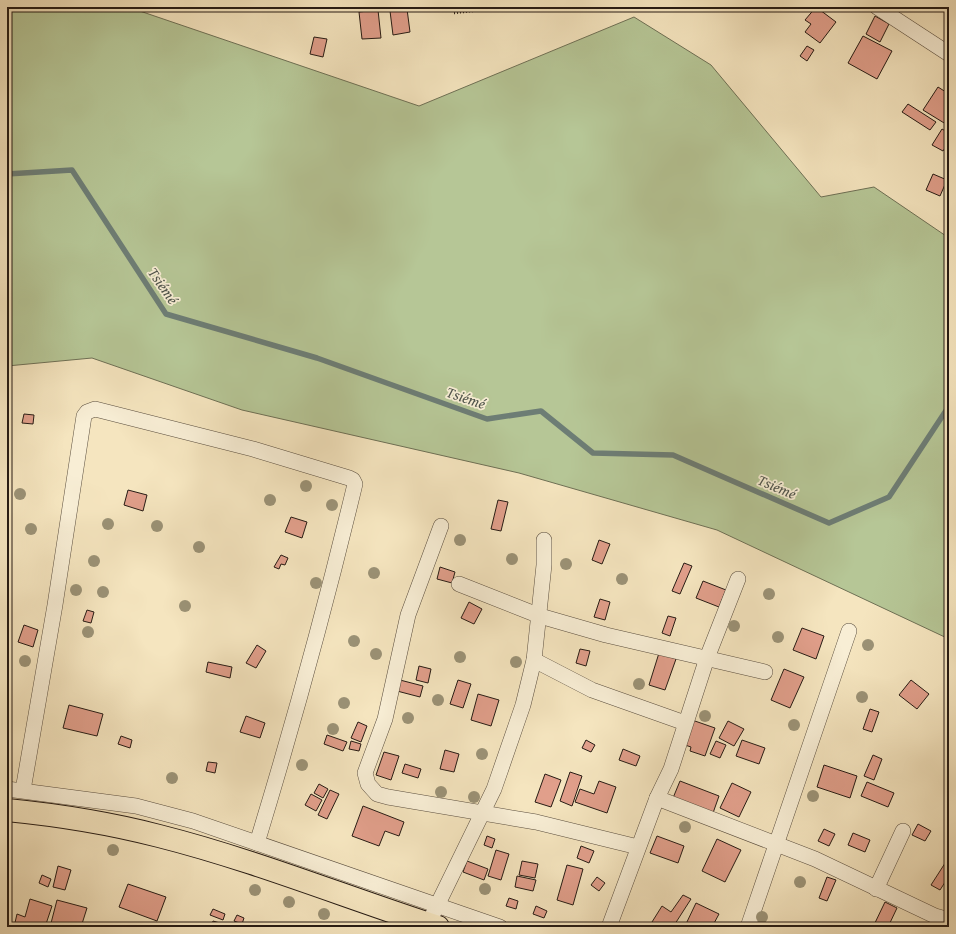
<svg xmlns="http://www.w3.org/2000/svg" width="956" height="934" font-family="'Gentium Book Plus',serif">
<style>
.green{fill:#b6c696;stroke:#6e7055}
.lines{fill:none;stroke-linecap:round;stroke-linejoin:round}
.stream{stroke:#6d7d75;stroke-width:5.5}
.building{fill:#e19f8b;stroke:#261b14}
.minor-casing{stroke:#5a4e3f;stroke-width:16}
.primary-casing{stroke:#261b14;stroke-width:24}
.path{stroke:#261b14;stroke-width:2.5;stroke-dasharray:1 2;stroke-linecap:butt}
.minor{stroke:#f8eed5;stroke-width:15}
.primary{stroke:#f5e5bf;stroke-width:22}
.tree{fill:#9b9276}
.labels{text-anchor:middle;stroke-width:3.5;stroke-linejoin:round;paint-order:stroke}
.water-label{font-size:15px;font-style:italic;fill:#4f544c;stroke:#f8eed5}
</style>
<rect width="100%" height="100%" fill="#f5e5bf"/>
<filter id="stains"><feTurbulence type="fractalNoise" baseFrequency=".005" numOctaves="4"/><feColorMatrix values="0 0 0 0 .2 0 0 0 0 .09 0 0 0 0 .02 0 0 0 .5 -.17"/></filter>
<radialGradient id="worn" r=".72"><stop offset=".6" stop-color="#630" stop-opacity="0"/><stop offset="1" stop-color="#630" stop-opacity=".3"/></radialGradient>
<polygon class="green" points="7,7 128,7 419,106 634,17 711,65 821,197 874,187 949,238 949,639 717,530 519,473 242,410 92,358 7,366"/>
<g class="lines">
<polyline class="stream" points="7,174 72,170 166,314 317,358 487,419 541,411 593,453 673,455 829,523 889,497 949,406"/>
</g>
<g class="building">
<polygon points="816,7 836,22 820,43 805,32 811,24 805,20"/>
<polygon points="407,9 410,32 393,35 390,11"/>
<polygon points="378,10 381,38 362,39 359,12"/>
<polygon points="875,16 889,24 880,42 866,34"/>
<polygon points="863,36 892,51 877,79 848,63"/>
<polygon points="314,37 327,39 323,57 310,54"/>
<polygon points="807,46 814,50 807,61 800,56"/>
<polygon points="938,87 949,94 949,126 923,110"/>
<polygon points="908,104 936,122 930,130 902,112"/>
<polygon points="942,129 949,133 949,142 943,151 932,145"/>
<polygon points="933,174 947,180 940,196 926,190"/>
<polygon points="24,414 34,415 33,424 22,423"/>
<polygon points="128,490 147,495 143,511 124,505"/>
<polygon points="498,500 508,502 501,531 491,529"/>
<polygon points="291,517 307,522 302,538 285,532"/>
<polygon points="599,540 610,544 602,564 592,560"/>
<polygon points="281,555 288,558 285,565 281,564 279,569 274,567"/>
<polygon points="684,563 692,566 680,594 672,591"/>
<polygon points="440,567 455,572 452,583 437,579"/>
<polygon points="703,581 726,590 719,607 696,598"/>
<polygon points="600,599 610,602 605,620 594,617"/>
<polygon points="469,602 482,609 474,624 461,618"/>
<polygon points="87,610 94,612 91,623 83,621"/>
<polygon points="668,616 676,618 670,636 662,633"/>
<polygon points="24,625 38,630 33,647 18,642"/>
<polygon points="802,628 824,636 816,659 793,650"/>
<polygon points="257,645 266,651 256,668 246,663"/>
<polygon points="580,649 590,651 586,666 576,663"/>
<polygon points="659,653 676,659 665,690 649,685"/>
<polygon points="208,662 232,667 230,678 206,672"/>
<polygon points="419,666 431,669 428,683 416,680"/>
<polygon points="784,669 804,677 790,708 771,700"/>
<polygon points="400,680 423,686 420,697 397,691"/>
<polygon points="458,680 471,684 463,708 450,704"/>
<polygon points="911,680 929,694 917,709 899,695"/>
<polygon points="478,694 499,700 491,726 471,720"/>
<polygon points="69,705 103,714 97,736 63,728"/>
<polygon points="870,709 879,712 872,732 863,729"/>
<polygon points="246,716 265,723 260,738 240,732"/>
<polygon points="692,720 715,728 705,756 690,751 691,747 682,744"/>
<polygon points="728,721 744,729 734,746 719,738"/>
<polygon points="358,722 367,726 361,742 351,738"/>
<polygon points="327,735 347,742 343,751 324,744"/>
<polygon points="121,736 132,740 130,748 118,744"/>
<polygon points="586,740 595,745 591,752 582,748"/>
<polygon points="742,740 765,748 759,764 736,756"/>
<polygon points="351,741 361,744 359,751 349,749"/>
<polygon points="716,741 726,745 720,758 710,754"/>
<polygon points="623,749 640,756 636,766 619,760"/>
<polygon points="445,750 459,754 454,772 440,769"/>
<polygon points="384,752 399,756 391,780 376,775"/>
<polygon points="873,755 882,759 874,780 864,776"/>
<polygon points="208,762 217,763 215,773 206,771"/>
<polygon points="405,764 421,769 418,778 402,773"/>
<polygon points="824,765 857,776 850,798 817,787"/>
<polygon points="570,772 582,776 572,806 560,801"/>
<polygon points="545,774 561,780 551,807 535,802"/>
<polygon points="599,781 616,787 607,813 575,802 580,789 594,794"/>
<polygon points="680,781 719,796 713,813 673,798"/>
<polygon points="867,782 894,793 888,807 861,796"/>
<polygon points="732,783 751,792 739,817 720,808"/>
<polygon points="319,784 328,789 323,798 314,793"/>
<polygon points="330,790 339,794 327,819 318,815"/>
<polygon points="311,794 322,800 316,811 305,805"/>
<polygon points="363,806 404,822 399,836 385,831 379,846 352,836"/>
<polygon points="918,824 931,831 925,841 912,835"/>
<polygon points="824,829 835,834 829,846 818,841"/>
<polygon points="853,833 870,840 865,852 848,845"/>
<polygon points="487,836 495,839 492,848 484,845"/>
<polygon points="657,836 684,846 678,863 650,853"/>
<polygon points="717,839 741,850 725,882 702,871"/>
<polygon points="581,846 594,851 589,863 577,858"/>
<polygon points="496,850 509,854 501,880 488,876"/>
<polygon points="949,857 949,876 940,890 931,885"/>
<polygon points="467,861 488,869 484,880 463,872"/>
<polygon points="522,861 538,864 535,878 519,875"/>
<polygon points="567,865 583,869 573,905 557,900"/>
<polygon points="58,866 71,870 65,890 53,887"/>
<polygon points="42,875 51,879 48,887 39,883"/>
<polygon points="517,876 536,880 533,891 515,887"/>
<polygon points="597,877 605,883 599,891 591,885"/>
<polygon points="827,877 836,880 827,901 819,898"/>
<polygon points="128,884 166,897 157,921 119,907"/>
<polygon points="683,895 691,899 673,927 659,927 652,922 662,906 671,912"/>
<polygon points="509,898 518,901 516,909 506,906"/>
<polygon points="30,899 52,906 45,927 14,927 17,914 25,917"/>
<polygon points="57,900 87,908 81,927 50,927"/>
<polygon points="885,902 897,908 888,927 873,927"/>
<polygon points="696,903 719,914 712,927 685,926"/>
<polygon points="536,906 547,911 544,918 533,914"/>
<polygon points="213,909 225,914 223,920 210,915"/>
<polygon points="237,915 244,918 242,924 234,921"/>
<polygon points="213,921 230,926 230,927 211,927"/>
</g>
<g class="lines">
<defs>
<g id="minor">
<polyline points="877,7 949,54"/>
<polyline points="441,526 408,615 385,719 365,773 368,784 377,794 388,797 536,822 638,847"/>
<polyline points="459,584 540,616 606,635 765,672"/>
<polyline points="534,660 592,690 685,723"/>
<polyline points="7,789 136,806 193,821 500,927"/>
<path d="M23 790 55 605 84 416 87 412 95 409 253 449 349 478 353 480 355 484C326 605 293 725 257 843"/>
<polyline points="657,798 815,859 935,916 949,920"/>
<polyline points="876,889 903,831"/>
<polyline points="433,914 494,789 523,705 534,660 544,565 544,540"/>
<polyline points="609,927 657,798 671,769 707,658 738,579"/>
<polyline points="748,927 849,631"/>
</g>
<path id="primary" d="M7 810C58 815 109 823 159 836 254 860 345 897 438 927"/>
</defs>
<use href="#minor" class="minor-casing"/>
<use href="#primary" class="primary-casing"/>
<polyline class="path" points="454,13 509,7"/>
<use href="#minor" class="minor"/>
<use href="#primary" class="primary"/>
</g>
<g class="tree">
<circle cx="306" cy="486" r="6"/>
<circle cx="20" cy="494" r="6"/>
<circle cx="270" cy="500" r="6"/>
<circle cx="332" cy="505" r="6"/>
<circle cx="108" cy="524" r="6"/>
<circle cx="157" cy="526" r="6"/>
<circle cx="31" cy="529" r="6"/>
<circle cx="460" cy="540" r="6"/>
<circle cx="199" cy="547" r="6"/>
<circle cx="512" cy="559" r="6"/>
<circle cx="94" cy="561" r="6"/>
<circle cx="566" cy="564" r="6"/>
<circle cx="374" cy="573" r="6"/>
<circle cx="622" cy="579" r="6"/>
<circle cx="316" cy="583" r="6"/>
<circle cx="76" cy="590" r="6"/>
<circle cx="103" cy="592" r="6"/>
<circle cx="769" cy="594" r="6"/>
<circle cx="185" cy="606" r="6"/>
<circle cx="734" cy="626" r="6"/>
<circle cx="88" cy="632" r="6"/>
<circle cx="778" cy="637" r="6"/>
<circle cx="354" cy="641" r="6"/>
<circle cx="868" cy="645" r="6"/>
<circle cx="376" cy="654" r="6"/>
<circle cx="460" cy="657" r="6"/>
<circle cx="25" cy="661" r="6"/>
<circle cx="516" cy="662" r="6"/>
<circle cx="639" cy="684" r="6"/>
<circle cx="862" cy="697" r="6"/>
<circle cx="438" cy="700" r="6"/>
<circle cx="344" cy="703" r="6"/>
<circle cx="705" cy="716" r="6"/>
<circle cx="408" cy="718" r="6"/>
<circle cx="794" cy="725" r="6"/>
<circle cx="333" cy="729" r="6"/>
<circle cx="482" cy="754" r="6"/>
<circle cx="302" cy="765" r="6"/>
<circle cx="172" cy="778" r="6"/>
<circle cx="441" cy="792" r="6"/>
<circle cx="813" cy="796" r="6"/>
<circle cx="474" cy="797" r="6"/>
<circle cx="685" cy="827" r="6"/>
<circle cx="113" cy="850" r="6"/>
<circle cx="800" cy="882" r="6"/>
<circle cx="485" cy="889" r="6"/>
<circle cx="255" cy="890" r="6"/>
<circle cx="289" cy="902" r="6"/>
<circle cx="324" cy="914" r="6"/>
<circle cx="762" cy="917" r="6"/>
</g>
<g class="labels">
<g class="water-label">
<text transform="translate(163 286) rotate(55)" y="5">Tsiémé</text>
<text transform="translate(466 398) rotate(19)" y="5">Tsiémé</text>
<text transform="translate(777 487) rotate(23)" y="5">Tsiémé</text>
</g>
</g>
<rect width="956" height="934" fill="none" stroke="#f5e5bf" stroke-width="24"/>
<rect x="8" y="8" width="940" height="918" fill="none" stroke="#261b14" stroke-width="2"/>
<rect x="12" y="12" width="932" height="910" fill="none" stroke="#261b14"/>
<rect width="100%" height="100%" filter="url(#stains)"/>
<rect width="100%" height="100%" fill="url(#worn)"/>
</svg>
